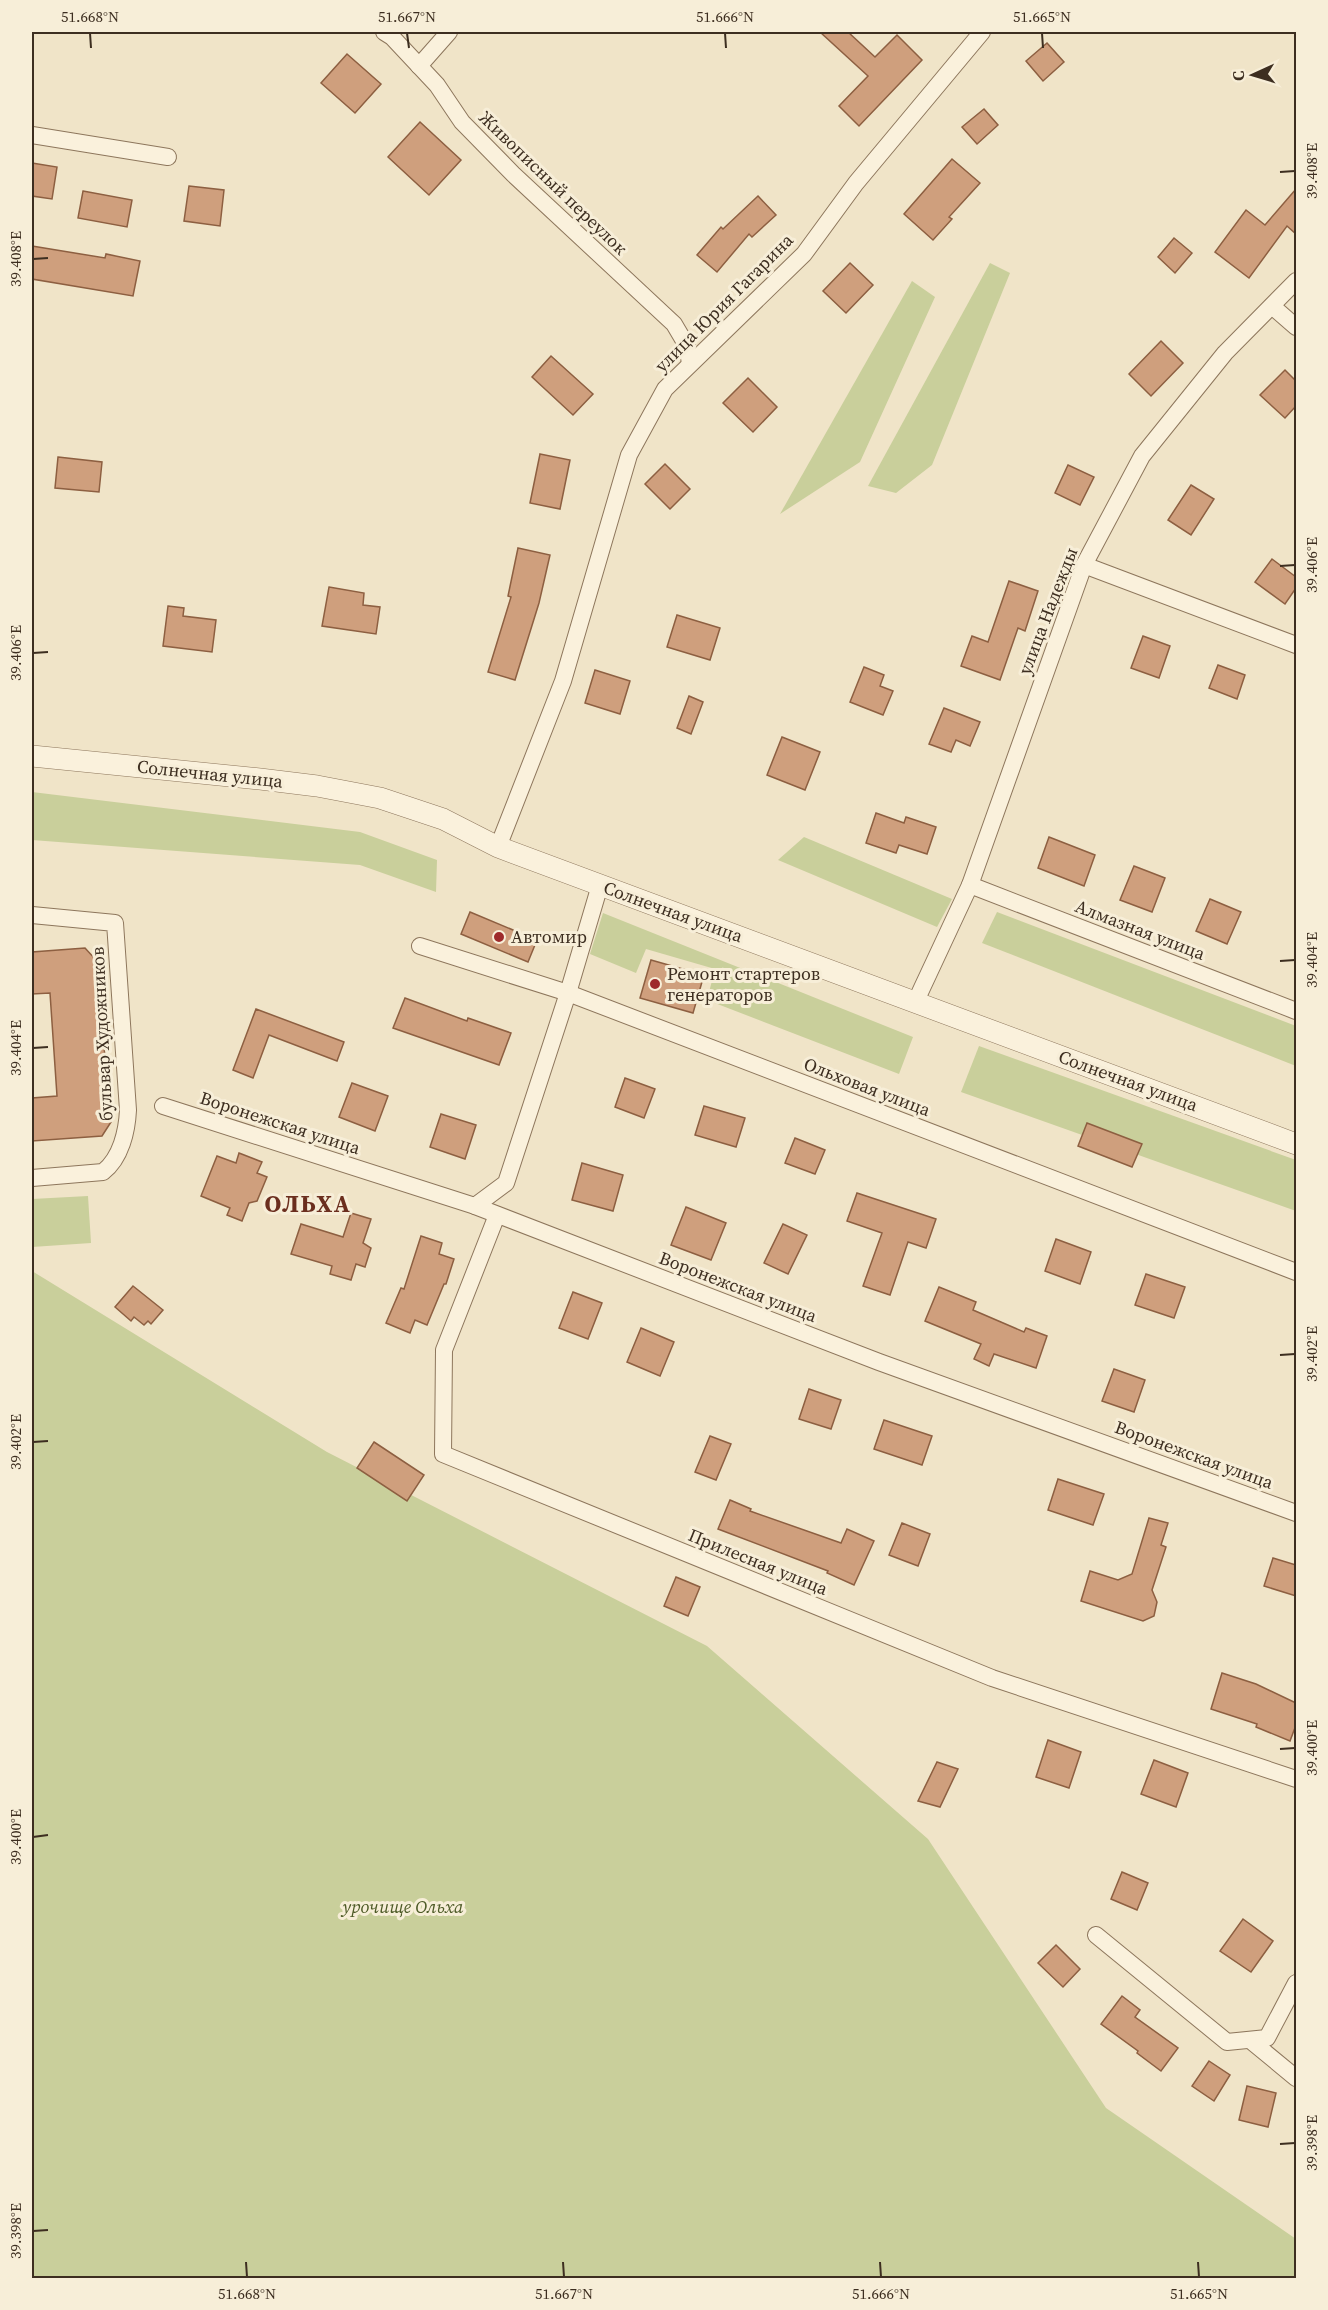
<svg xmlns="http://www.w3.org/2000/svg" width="1328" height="2310" font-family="'Source Serif 4',serif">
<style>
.green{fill:#c9cf9b}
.building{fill:#cf9f7d;stroke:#8d5f41;stroke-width:1.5}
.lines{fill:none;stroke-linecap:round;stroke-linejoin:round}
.minor-casing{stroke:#8d765c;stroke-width:18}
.tertiary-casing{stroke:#8d765c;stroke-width:22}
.minor{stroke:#faf1dc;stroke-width:16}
.tertiary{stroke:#faf1dc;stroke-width:21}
.ticks{fill:none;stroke:#3d2e20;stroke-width:2}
.poi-dot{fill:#9e2a2b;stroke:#f7eed8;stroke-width:2}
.labels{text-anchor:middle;stroke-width:6;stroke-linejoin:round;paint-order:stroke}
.street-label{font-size:18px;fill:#3d2e20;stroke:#f7eed8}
.poi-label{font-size:18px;fill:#3d2e20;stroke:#f7eed8;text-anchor:start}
.park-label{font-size:18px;font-style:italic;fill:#4d5a26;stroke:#f7eed8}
.district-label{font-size:24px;font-weight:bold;letter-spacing:1.5px;fill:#6b2e1e;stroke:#f7eed8}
.neatline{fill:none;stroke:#3d2e20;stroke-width:2}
.ticks-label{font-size:15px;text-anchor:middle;fill:#3d2e20}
</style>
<rect width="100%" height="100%" fill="#f0e4c8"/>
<g class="green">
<polygon points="990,263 1010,273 932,465 896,493 868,486"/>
<polygon points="912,281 935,297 860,462 780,514"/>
<polygon points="32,792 360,832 437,860 436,892 360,865 32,840"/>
<polygon points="804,837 952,899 937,927 778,860"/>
<polygon points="997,912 1296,1026 1296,1066 982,943"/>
<polygon points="603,913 913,1037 899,1074 707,1000 715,969 646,949 636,973 590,954"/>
<polygon points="979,1046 1296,1160 1296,1211 961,1092"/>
<polygon points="88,1196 91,1243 32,1247 32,1199"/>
<polygon points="32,1271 327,1452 707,1646 928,1839 1106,2108 1296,2239 1296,2278 32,2278"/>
</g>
<g class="building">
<polygon points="820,32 848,32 875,57 897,35 922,60 859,126 839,106 868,76"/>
<polygon points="1047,43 1064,62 1043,81 1026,61"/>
<polygon points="347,54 381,84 355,113 321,83"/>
<polygon points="984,109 998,125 977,144 962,127"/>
<polygon points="420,122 461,160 429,195 388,157"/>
<polygon points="952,159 980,183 949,217 952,219 933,240 904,214"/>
<polygon points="32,163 57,167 52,199 32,196"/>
<polygon points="189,186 224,190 220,226 184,221"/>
<polygon points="1296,189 1296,234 1287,226 1249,278 1215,252 1246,210 1265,225"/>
<polygon points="83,191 132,200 127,227 78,218"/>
<polygon points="758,196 776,215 752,237 749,234 717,272 697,255 721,227 723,229"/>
<polygon points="1174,238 1192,253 1175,273 1158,257"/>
<polygon points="32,246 105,258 106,254 140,261 133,296 32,279"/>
<polygon points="850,263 873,285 846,313 823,291"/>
<polygon points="1161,341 1183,363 1151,396 1129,374"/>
<polygon points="551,356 593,394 573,415 532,377"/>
<polygon points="1285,370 1296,381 1296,406 1285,418 1260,395"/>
<polygon points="748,378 777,407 753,432 723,403"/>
<polygon points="540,454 570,460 560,509 530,503"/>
<polygon points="58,457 102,462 99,492 55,488"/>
<polygon points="665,464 690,489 670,509 645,484"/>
<polygon points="1068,465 1094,477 1080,505 1055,493"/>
<polygon points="1191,485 1214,499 1191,535 1168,520"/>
<polygon points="518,548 550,555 539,603 515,680 488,672 511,597 508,596"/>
<polygon points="1272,559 1296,577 1296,588 1285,604 1255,582"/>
<polygon points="1009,581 1038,591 1025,631 1018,628 1000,680 961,666 972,636 988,642"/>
<polygon points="329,587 364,593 363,605 380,607 376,634 322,626"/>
<polygon points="168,606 184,608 183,616 216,620 212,652 163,646"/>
<polygon points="677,615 720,628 710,660 667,647"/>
<polygon points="1143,636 1170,646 1159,678 1131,668"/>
<polygon points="1218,665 1245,675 1237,699 1209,688"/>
<polygon points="864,667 884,675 880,686 893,691 883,715 850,702"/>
<polygon points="595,670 630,681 620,714 585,703"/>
<polygon points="689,696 703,702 691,734 677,728"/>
<polygon points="944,708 980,722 970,746 956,740 951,752 929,744"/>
<polygon points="782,737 820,752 805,790 767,775"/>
<polygon points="876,813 904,823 906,817 936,827 927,854 899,845 896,853 866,843"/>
<polygon points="1049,837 1095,855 1084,886 1038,868"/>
<polygon points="1134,866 1165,878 1152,912 1120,900"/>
<polygon points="1210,899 1241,912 1227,944 1196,931"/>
<polygon points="470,912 537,940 528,962 461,934"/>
<polygon points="85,948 96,960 111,1122 102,1136 32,1141 32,1098 57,1096 50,993 32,994 32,952"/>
<polygon points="651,960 704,975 693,1013 640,998"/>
<polygon points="405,998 467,1021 468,1018 511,1033 499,1065 393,1028"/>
<polygon points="256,1009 344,1042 337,1061 269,1035 253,1078 233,1070"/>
<polygon points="625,1078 655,1089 644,1118 615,1107"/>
<polygon points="352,1083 388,1096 375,1131 339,1117"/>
<polygon points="704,1106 745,1118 736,1147 695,1135"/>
<polygon points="441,1114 476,1125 465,1159 430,1147"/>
<polygon points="1087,1123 1142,1144 1132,1167 1078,1146"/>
<polygon points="795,1138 825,1150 815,1174 785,1163"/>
<polygon points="239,1153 262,1162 257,1173 267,1177 257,1201 249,1203 242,1221 227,1215 230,1208 201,1196 217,1156 236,1163"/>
<polygon points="582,1163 623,1175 613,1211 572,1200"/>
<polygon points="857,1193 936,1219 926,1248 908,1242 890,1295 863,1286 882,1233 847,1221"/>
<polygon points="686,1207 726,1223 711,1260 671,1245"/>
<polygon points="351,1213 371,1219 363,1243 371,1248 365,1267 356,1264 351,1280 330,1274 332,1266 291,1254 301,1224 343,1237"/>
<polygon points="783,1224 807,1235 788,1274 764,1263"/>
<polygon points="421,1236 442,1243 439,1254 454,1259 446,1284 444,1284 427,1325 415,1320 410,1333 386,1323 401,1288 404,1289"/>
<polygon points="1056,1239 1091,1252 1080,1284 1045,1271"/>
<polygon points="1146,1274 1185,1287 1174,1318 1135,1305"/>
<polygon points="133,1286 163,1310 151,1324 148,1321 144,1325 134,1317 131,1321 115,1307"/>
<polygon points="939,1287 976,1302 973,1310 1024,1332 1026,1328 1047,1336 1036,1368 994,1354 989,1366 974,1359 981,1344 925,1321"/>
<polygon points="573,1292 602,1303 588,1339 559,1328"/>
<polygon points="641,1328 674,1342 660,1376 627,1362"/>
<polygon points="1114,1369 1145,1380 1134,1412 1102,1401"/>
<polygon points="809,1389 841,1400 831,1429 799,1419"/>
<polygon points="884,1420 932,1436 922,1465 874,1449"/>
<polygon points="710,1436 731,1444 716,1480 695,1472"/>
<polygon points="374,1442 424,1475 407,1501 357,1468"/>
<polygon points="1058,1479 1104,1494 1093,1525 1048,1510"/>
<polygon points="730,1500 751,1509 750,1511 841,1543 847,1529 874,1541 854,1585 827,1573 828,1571 718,1529"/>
<polygon points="1149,1518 1168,1523 1161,1545 1166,1547 1152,1590 1157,1602 1154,1616 1143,1621 1081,1601 1090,1571 1118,1580 1132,1574"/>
<polygon points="902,1523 930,1534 918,1566 889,1555"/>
<polygon points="1273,1558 1296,1565 1296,1596 1264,1586"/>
<polygon points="676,1577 700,1587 688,1616 664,1606"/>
<polygon points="1222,1673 1256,1684 1296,1703 1296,1725 1290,1741 1256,1727 1257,1724 1211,1709"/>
<polygon points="1048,1740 1081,1752 1069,1788 1036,1777"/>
<polygon points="1154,1760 1188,1773 1176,1807 1141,1794"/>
<polygon points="937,1762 958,1769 940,1807 918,1801"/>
<polygon points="1122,1872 1148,1883 1137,1910 1111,1899"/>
<polygon points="1243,1919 1273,1941 1251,1972 1220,1951"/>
<polygon points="1056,1945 1080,1969 1063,1987 1038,1963"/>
<polygon points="1122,1996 1140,2010 1135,2017 1178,2048 1161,2071 1137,2053 1138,2051 1101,2024"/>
<polygon points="1209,2061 1230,2075 1214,2101 1192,2086"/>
<polygon points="1247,2086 1276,2093 1268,2127 1239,2120"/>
</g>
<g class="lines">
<defs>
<g id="minor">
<polyline points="384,32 392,37 437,85 462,122 513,174 674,324 687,346 690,363"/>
<polyline points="419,66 449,32"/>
<polyline points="32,135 168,157"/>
<polyline points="1272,306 1296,327"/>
<polyline points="1084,565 1296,645"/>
<polyline points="498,847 563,681 629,455 665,389 804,254 856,183 982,32"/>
<polyline points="970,885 1296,1011"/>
<path d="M32 915 115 923 128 1110C127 1131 121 1158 103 1172L32 1178"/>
<polyline points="420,946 568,993 1296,1272"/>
<polyline points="915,1003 970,885 1084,565 1142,456 1225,353 1296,281"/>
<polyline points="163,1106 475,1206 879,1362 1296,1513"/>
<polyline points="475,1206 506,1183 568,993 600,885"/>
<polyline points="497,1215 444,1350 443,1454 992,1678 1296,1779"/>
<polyline points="1096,1935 1227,2042 1267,2038 1296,1983"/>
<polyline points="1250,2040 1296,2078"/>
</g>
<polyline id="tertiary" points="32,756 260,779 317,786 380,798 443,819 498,847 1296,1144"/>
</defs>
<use href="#minor" class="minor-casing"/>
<use href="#tertiary" class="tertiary-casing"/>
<use href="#minor" class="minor"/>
<use href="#tertiary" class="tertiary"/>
</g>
<path class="ticks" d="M90 33 91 48M407 33 409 48M725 33 726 48M1042 33 1043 48M1280 172 1295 171M33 259 48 258M1280 566 1295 565M33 653 48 652M1280 961 1295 960M33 1048 48 1047M1280 1355 1295 1354M33 1442 48 1441M1280 1749 1295 1748M33 1837 48 1835M1280 2144 1295 2143M33 2231 48 2230M246 2262 247 2277M563 2262 564 2277M880 2262 881 2277M1198 2262 1199 2277"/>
<g class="poi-dot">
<circle cx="499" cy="937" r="6"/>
<circle cx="655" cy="984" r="6"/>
</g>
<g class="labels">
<g class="street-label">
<text transform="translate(553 183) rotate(44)" y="6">Живописный переулок</text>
<text transform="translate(724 303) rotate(-45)" y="6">улица Юрия Гагарина</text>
<text transform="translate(1048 611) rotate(-69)" y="6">улица Надежды</text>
<text transform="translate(210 774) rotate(6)" y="6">Солнечная улица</text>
<text transform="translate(673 912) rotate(20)" y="6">Солнечная улица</text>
<text transform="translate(1140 930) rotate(21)" y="6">Алмазная улица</text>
<text transform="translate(102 1034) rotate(-93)" y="6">бульвар Художников</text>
<text transform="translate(1128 1081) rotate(20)" y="6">Солнечная улица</text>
<text transform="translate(867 1087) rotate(21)" y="6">Ольховая улица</text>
<text transform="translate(280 1123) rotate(18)" y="6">Воронежская улица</text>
<text transform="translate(738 1287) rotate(21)" y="6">Воронежская улица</text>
<text transform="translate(1194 1455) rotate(20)" y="6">Воронежская улица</text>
<text transform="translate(758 1562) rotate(22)" y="6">Прилесная улица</text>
</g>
<g class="poi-label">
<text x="511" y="943">Автомир</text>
<text x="667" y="980">Ремонт стартеров<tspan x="667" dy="21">генераторов</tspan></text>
</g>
<g class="park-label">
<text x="403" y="1913">урочище Ольха</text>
</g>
<g class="district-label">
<text x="308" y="1212">ОЛЬХА</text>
</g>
</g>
<rect width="1328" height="2310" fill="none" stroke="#f7eed8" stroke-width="66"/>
<g transform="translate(1253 75) rotate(266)" stroke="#f7eed8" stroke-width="4.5" paint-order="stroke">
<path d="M0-4.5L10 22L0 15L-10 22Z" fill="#3d2e20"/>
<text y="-9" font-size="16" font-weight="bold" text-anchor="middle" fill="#3d2e20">С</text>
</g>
<rect x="33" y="33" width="1262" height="2244" class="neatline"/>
<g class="ticks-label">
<text x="90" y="22">51.668°N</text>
<text x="407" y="22">51.667°N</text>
<text x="725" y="22">51.666°N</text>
<text x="1042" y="22">51.665°N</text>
<text transform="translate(1312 171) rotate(-90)" y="5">39.408°E</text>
<text transform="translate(16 259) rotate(-90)" y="5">39.408°E</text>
<text transform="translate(1312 565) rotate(-90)" y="5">39.406°E</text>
<text transform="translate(16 653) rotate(-90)" y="5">39.406°E</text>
<text transform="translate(1312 960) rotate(-90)" y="5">39.404°E</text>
<text transform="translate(16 1048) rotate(-90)" y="5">39.404°E</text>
<text transform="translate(1312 1354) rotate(-90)" y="5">39.402°E</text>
<text transform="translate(16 1442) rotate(-90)" y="5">39.402°E</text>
<text transform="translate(1312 1748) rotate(-90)" y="5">39.400°E</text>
<text transform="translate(16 1837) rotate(-90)" y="5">39.400°E</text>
<text transform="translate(1312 2143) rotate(-90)" y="5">39.398°E</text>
<text transform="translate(16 2231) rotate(-90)" y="5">39.398°E</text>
<text x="247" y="2299">51.668°N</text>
<text x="564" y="2299">51.667°N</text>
<text x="881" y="2299">51.666°N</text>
<text x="1199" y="2299">51.665°N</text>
</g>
</svg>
